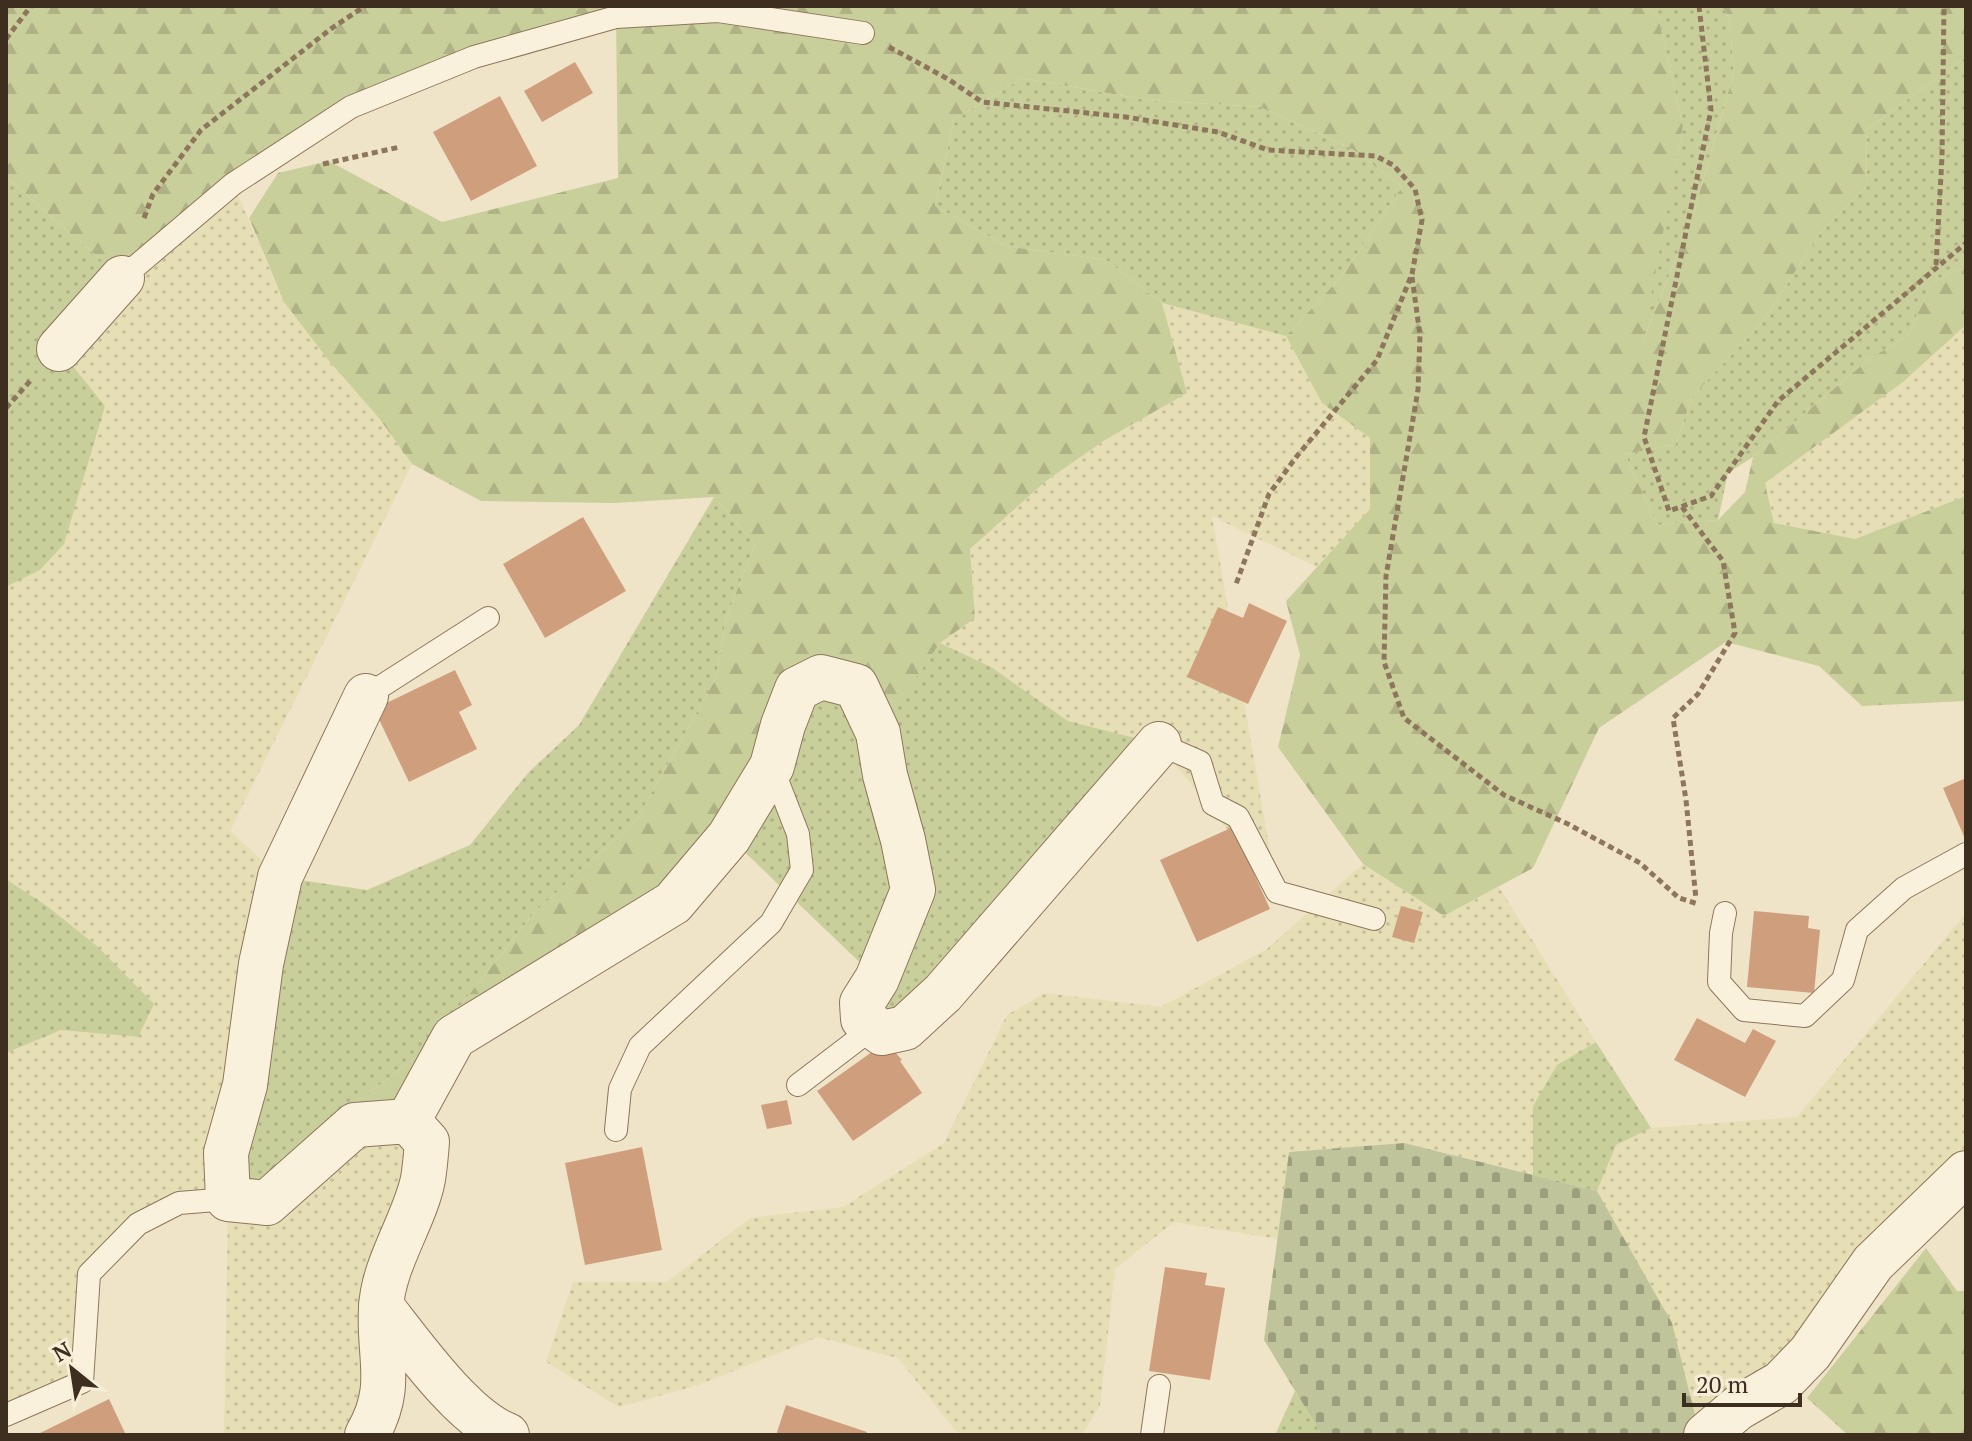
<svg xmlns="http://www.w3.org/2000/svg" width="1972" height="1441" font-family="'PT Serif',serif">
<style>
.farmland{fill:url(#farmland-dots)}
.grass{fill:url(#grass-dots)}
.forest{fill:url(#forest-firs)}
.cemetery{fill:url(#cemetery-stones)}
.building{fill:#cf9f7d}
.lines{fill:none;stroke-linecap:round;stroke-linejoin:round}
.lane-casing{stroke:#8d765c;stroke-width:24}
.street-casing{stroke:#8d765c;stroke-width:46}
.path{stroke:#8d765c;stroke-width:5;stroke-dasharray:6 4;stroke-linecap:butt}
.lane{stroke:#faf1dc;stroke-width:22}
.street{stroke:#faf1dc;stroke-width:44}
</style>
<defs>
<pattern id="farmland-dots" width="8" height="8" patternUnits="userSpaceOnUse" patternTransform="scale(2)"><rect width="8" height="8" fill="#e6deb5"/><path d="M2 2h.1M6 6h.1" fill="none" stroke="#c6bf9b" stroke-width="1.8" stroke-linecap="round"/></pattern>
<pattern id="grass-dots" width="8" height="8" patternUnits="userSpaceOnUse" patternTransform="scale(2)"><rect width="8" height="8" fill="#c9cf9b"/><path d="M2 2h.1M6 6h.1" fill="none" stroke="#aeb285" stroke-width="1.8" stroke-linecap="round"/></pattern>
<pattern id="forest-firs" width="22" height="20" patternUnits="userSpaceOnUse" patternTransform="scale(2)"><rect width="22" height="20" fill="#c9cf9b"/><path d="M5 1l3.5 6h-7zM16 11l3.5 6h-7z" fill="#aeb285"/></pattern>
<pattern id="cemetery-stones" width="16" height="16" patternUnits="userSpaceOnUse" patternTransform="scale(2)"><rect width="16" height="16" fill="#bfc49a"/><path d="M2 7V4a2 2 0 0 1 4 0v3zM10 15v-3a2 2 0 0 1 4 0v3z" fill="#9ca07d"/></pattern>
</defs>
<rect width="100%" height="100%" fill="#f0e4c8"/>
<g class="farmland">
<polygon points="233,184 284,302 329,361 379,418 412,464 230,831 280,877 355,1125 427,1142 367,1435 224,1435 228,1200 179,1203 89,1274 82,1382 6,1415 6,1053 61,1030 137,1037 154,1004 97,946 47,906 6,879 6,587 40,570 59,349"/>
<polygon points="1162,303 1286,336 1322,403 1370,438 1370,509 1317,567 1212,516 1277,892 1159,744 1068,721 991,667 940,643 975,617 970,549 1046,481 1105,440 1187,393"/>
<polygon points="1966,325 1966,496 1855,539 1774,523 1765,482 1903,382"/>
<polygon points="1363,864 1444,916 1499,887 1596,1042 1557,1065 1533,1106 1533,1175 1404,1143 1289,1152 1278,1239 1174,1222 1115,1269 1100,1406 1082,1435 963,1435 955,1430 898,1358 818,1337 698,1385 619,1407 546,1362 573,1282 667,1282 750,1218 843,1207 944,1143 1007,1015 1045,993 1161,1007 1267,949"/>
<polygon points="1966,913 1966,1173 1700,1435 1597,1191 1616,1145 1651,1128 1797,1117"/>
</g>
<g class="grass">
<polygon points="1644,6 1722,6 1729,18 1734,72 1694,212 1640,349 1683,126 1658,16"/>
<polygon points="1966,57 1966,266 1931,283 1908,335 1868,360 1753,457 1728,473 1718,520 1657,525 1625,454 1675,445 1693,396 1764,320 1820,233 1867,186 1866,130"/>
<polygon points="1022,78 1147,100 1260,107 1354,150 1402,187 1341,277 1286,336 1162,303 1106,260 1006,246 935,206 954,120"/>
<polygon points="6,177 122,278 59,349 105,406 64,544 40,570 6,587"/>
<polygon points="714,497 755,544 726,619 716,678 637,819 534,913 424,1051 228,1199 280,877 367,890 470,845 528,773 579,725"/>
<polygon points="940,643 991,667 1068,721 1159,744 882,1033 876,978 729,837 821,677 878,732"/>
<polygon points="6,879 47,906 97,946 154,1004 138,1037 61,1030 6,1053"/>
<polygon points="1596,1042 1651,1128 1616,1145 1597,1191 1533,1175 1533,1106 1557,1065"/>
<polygon points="1295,1391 1322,1435 1275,1435"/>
</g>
<g class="forest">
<polygon points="6,6 1644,6 1658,16 1683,126 1642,344 1694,212 1734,72 1729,18 1722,6 1966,6 1966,57 1866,130 1867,186 1820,233 1764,320 1693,396 1675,445 1625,454 1657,525 1718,520 1745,492 1753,457 1868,360 1908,335 1931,283 1966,266 1966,325 1903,382 1765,483 1774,523 1855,539 1966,496 1966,701 1862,706 1819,666 1726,642 1599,728 1533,868 1444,916 1363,864 1278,747 1300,655 1286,601 1370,509 1370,438 1322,403 1286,336 1341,277 1402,187 1354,150 1260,107 1147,100 1022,78 954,120 935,206 1006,246 1106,260 1162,303 1187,393 1105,440 1046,481 970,549 975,618 940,643 878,733 821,677 729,837 454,1037 408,1121 228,1199 424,1051 534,913 637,819 716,678 726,619 755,544 714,497 615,503 481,501 412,464 379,418 329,361 284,302 249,218 278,173 329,161 442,222 618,178 616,17 351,107 122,278 6,177"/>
<polygon points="1926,1248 1957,1291 1966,1291 1966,1435 1848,1435 1807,1398"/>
</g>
<polygon class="cemetery" points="1404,1143 1597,1191 1672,1323 1700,1435 1322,1435 1264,1340 1289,1152"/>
<g class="building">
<polygon points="575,62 593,93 542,122 524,91"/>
<polygon points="500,96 537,166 471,201 433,132"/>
<polygon points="583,517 626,591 545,638 503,564"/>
<polygon points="1249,603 1287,621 1248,704 1187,677 1218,607 1243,618"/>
<polygon points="455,670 472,705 459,712 477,749 409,782 374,709"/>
<polygon points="1966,778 1966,841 1943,788"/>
<polygon points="1233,827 1270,909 1197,942 1160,860"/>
<polygon points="1401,906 1423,912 1414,943 1392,937"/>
<polygon points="1754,911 1809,916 1808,928 1820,930 1814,993 1747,987"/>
<polygon points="1697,1018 1745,1043 1753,1029 1776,1041 1745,1097 1674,1060"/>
<polygon points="886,1042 902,1060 900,1061 922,1093 853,1141 817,1091"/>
<polygon points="787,1100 792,1124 767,1129 761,1105"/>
<polygon points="642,1147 662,1250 585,1265 565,1163"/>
<polygon points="1165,1267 1207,1273 1205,1285 1225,1288 1210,1380 1149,1371"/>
<polygon points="109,1399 126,1435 36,1435"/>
<polygon points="786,1405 867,1432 866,1435 776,1435"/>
</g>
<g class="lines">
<defs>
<g id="lane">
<polyline points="122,278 233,184 351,107 474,57 616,17 718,11 863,33"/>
<polyline points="366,696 488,618"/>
<polyline points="1159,744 1200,762 1213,804 1238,817 1277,892 1374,919"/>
<polyline points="1725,913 1721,933 1719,982 1744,1010 1805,1016 1843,980 1857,930 1904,888 1966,854"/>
<polyline points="798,1085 874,1027"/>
<polyline points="616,1130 620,1089 640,1046 771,923 802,870 798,834 772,767"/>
<polyline points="6,1415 82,1382 89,1274 138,1224 179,1203 228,1199"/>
<polyline points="1152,1435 1159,1386"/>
</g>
<g id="street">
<polyline points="59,349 122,278"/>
<path d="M366 696 280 877 261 964 245 1085 226 1153 228 1199 267 1203 355 1125 408 1121 427 1142C426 1154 425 1167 423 1179 415 1220 383 1264 381 1308 378 1358 395 1387 367 1435"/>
<polyline points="408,1121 454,1037 673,903 729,837 772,766 783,725 797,689 821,677 856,686 878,733 885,775 903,840 913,890 877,979 862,1003 863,1019 882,1033 905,1028 943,993 1159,744"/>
<path d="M381 1306C411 1344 463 1418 507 1435"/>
<polyline points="1706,1435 1738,1408 1781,1383 1810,1353 1873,1263 1966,1173"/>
</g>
</defs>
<use href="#lane" class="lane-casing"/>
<use href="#street" class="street-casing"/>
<g class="path">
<polyline points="1699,6 1711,110 1644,437 1669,511 1711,496 1778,401 1966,243"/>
<polyline points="6,39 31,6"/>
<polyline points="889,47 948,79 982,102 1126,117 1218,132 1268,150 1376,156 1393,165 1415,189 1422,220 1412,274 1377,360 1297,456 1269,494 1235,587"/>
<polyline points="323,164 400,147"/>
<polyline points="144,218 153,194 201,130 332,28 365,6"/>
<polyline points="1936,265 1942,157 1944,6"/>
<polyline points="1412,277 1420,335 1418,390 1386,576 1384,662 1404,718 1504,795 1568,824 1640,863 1679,898 1698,904"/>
<polyline points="6,408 32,379"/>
<polyline points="1682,507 1723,561 1735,633 1698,694 1673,718 1686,800 1696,899"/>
</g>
<use href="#lane" class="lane"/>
<use href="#street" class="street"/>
</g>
<rect width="1972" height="1441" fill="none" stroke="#3d2e20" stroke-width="16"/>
<g transform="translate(72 1369) rotate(330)" stroke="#f7eed8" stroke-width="6" paint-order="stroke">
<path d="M0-6L14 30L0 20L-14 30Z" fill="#3d2e20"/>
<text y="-12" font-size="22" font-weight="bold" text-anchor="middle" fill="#3d2e20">N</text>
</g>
<path d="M1684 1393v12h116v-12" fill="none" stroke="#3d2e20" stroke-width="4"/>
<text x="1696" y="1393" font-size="24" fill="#3d2e20" stroke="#f7eed8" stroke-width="6" paint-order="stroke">20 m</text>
</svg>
